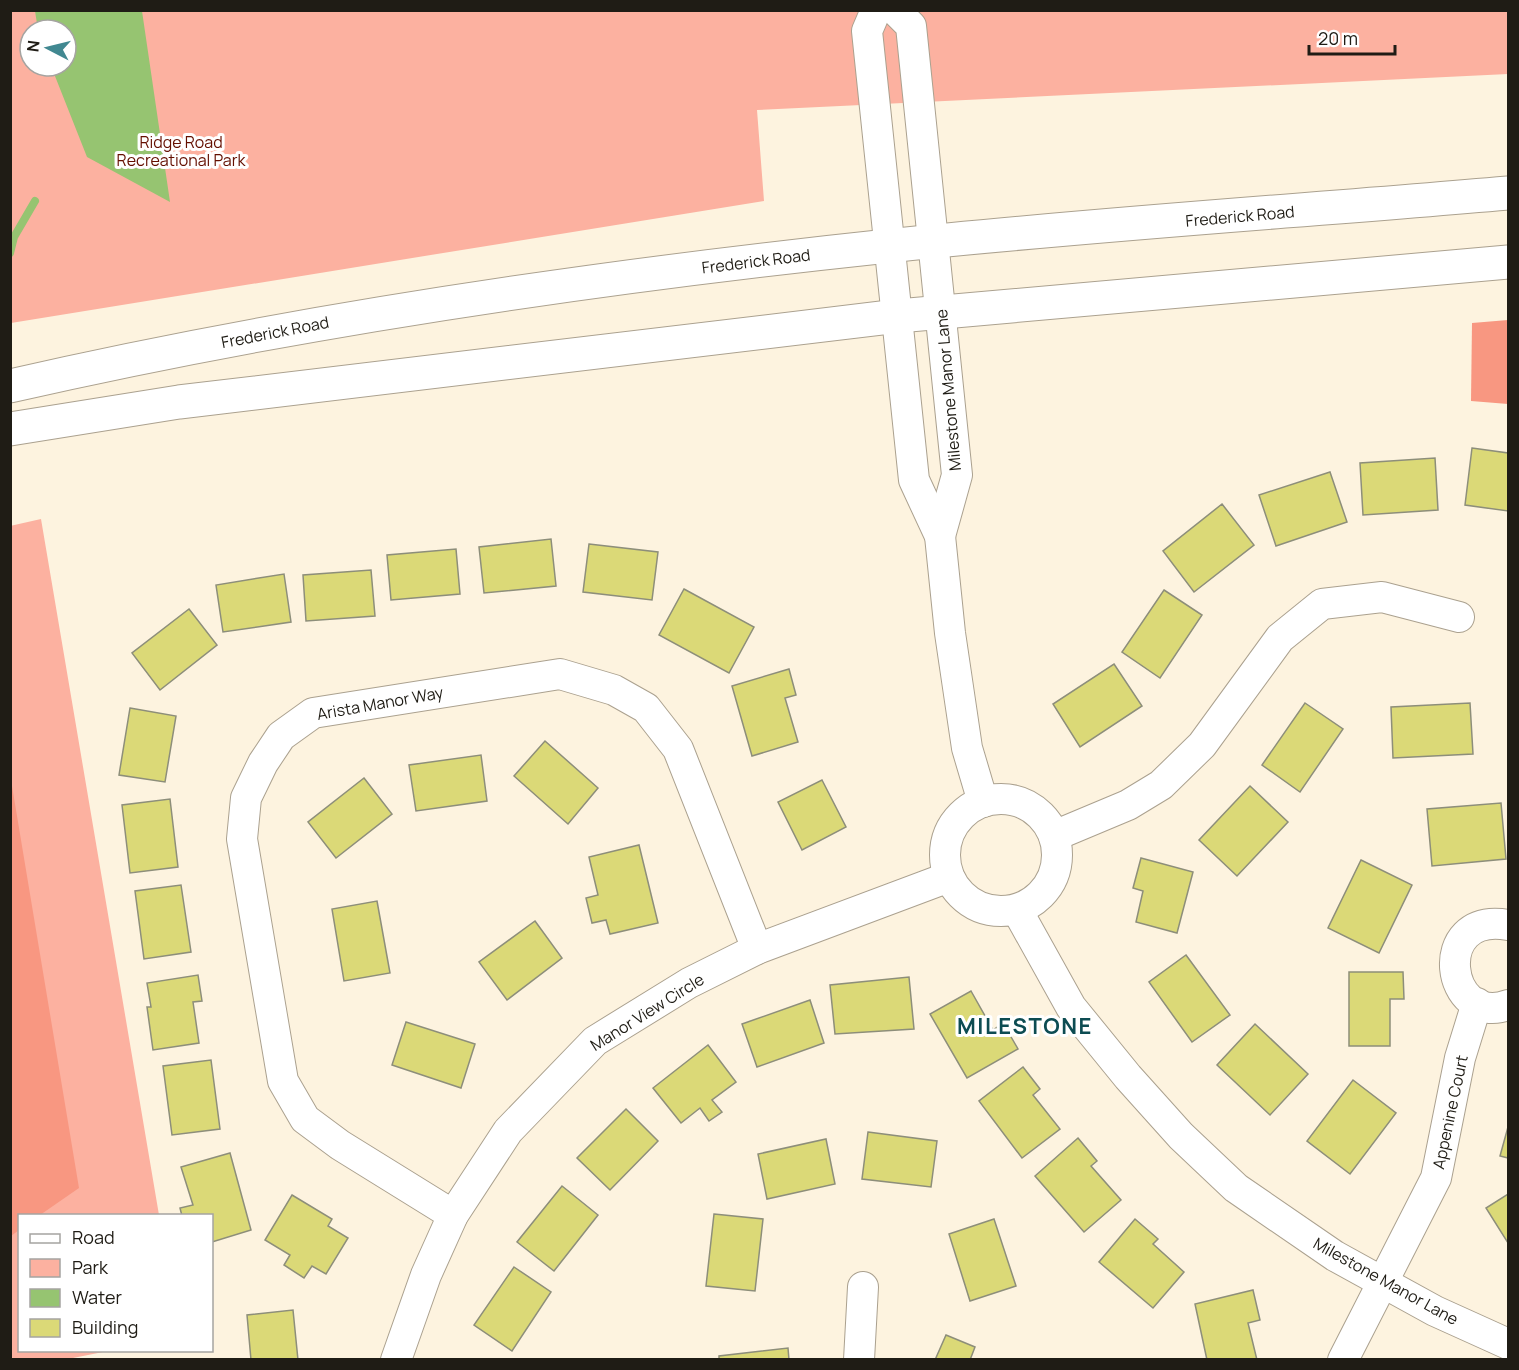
<svg xmlns="http://www.w3.org/2000/svg" width="1519" height="1370" font-family="Manrope,sans-serif">
<style>
.green{fill:#fcb1a0;fill-rule:evenodd}
.forest{fill:#f89781}
.water{fill:#96c471}
.lines{fill:none;stroke-linecap:round;stroke-linejoin:round}
.stream{stroke:#96c471;stroke-width:8}
.building{fill:#dbd977;stroke:#8d8e7a;stroke-width:1.5}
.minor-casing{stroke:#aba18f;stroke-width:32}
.major-casing{stroke:#aba18f;stroke-width:35}
.minor{stroke:#fff;stroke-width:30}
.major{stroke:#fff;stroke-width:33}
.labels{text-anchor:middle;stroke-width:6;stroke-linejoin:round;paint-order:stroke}
.park-label{font-size:16px;fill:#640f00;stroke:#fff}
.street-label{font-size:16px;fill:#1f1c15;stroke:#fff}
.district-label{font-size:22px;font-weight:bold;letter-spacing:1.5px;fill:#0d4c52;stroke:#fff}
</style>
<rect width="100%" height="100%" fill="#fdf3df"/>
<g class="green">
<path d="M11 11H1508V74L757 110 764 201 11 323ZM30 30H66V66H30Z"/>
<polygon points="41,519 159,1215 20,1216 20,1350 108,1351 68,1359 11,1359 10,526"/>
</g>
<g class="forest">
<polygon points="1508,320 1508,404 1471,401 1472,323"/>
<polygon points="10,774 79,1188 40,1215 20,1216 19,1230 11,1236"/>
</g>
<polygon class="water" points="35,11 142,11 170,202 87,157 51,66 66,66 66,30 38,30"/>
<g class="lines">
<polyline class="stream" points="10,253 14,237 35,201"/>
</g>
<g class="building">
<polygon points="1472,448 1508,453 1508,511 1465,505"/>
<polygon points="1435,458 1438,510 1363,515 1360,463"/>
<polygon points="1330,472 1347,522 1276,546 1259,495"/>
<polygon points="1222,504 1254,545 1194,592 1163,551"/>
<polygon points="551,539 556,586 484,593 479,547"/>
<polygon points="589,544 658,552 652,600 583,592"/>
<polygon points="456,549 460,594 391,600 387,555"/>
<polygon points="371,570 375,616 306,621 303,575"/>
<polygon points="284,574 291,622 223,632 216,585"/>
<polygon points="684,589 754,627 729,673 659,635"/>
<polygon points="1164,590 1202,615 1160,678 1122,652"/>
<polygon points="189,609 217,645 160,690 132,653"/>
<polygon points="1114,664 1142,706 1080,747 1053,704"/>
<polygon points="789,669 796,695 785,698 798,742 752,756 732,686"/>
<polygon points="1305,703 1343,729 1300,792 1262,765"/>
<polygon points="1470,703 1473,754 1393,758 1391,707"/>
<polygon points="130,708 176,716 165,782 119,775"/>
<polygon points="545,741 598,788 568,824 514,776"/>
<polygon points="481,755 487,801 416,811 409,765"/>
<polygon points="364,778 392,814 336,858 308,822"/>
<polygon points="822,780 846,827 802,850 778,802"/>
<polygon points="1250,786 1288,822 1237,876 1199,840"/>
<polygon points="170,799 178,867 130,873 122,805"/>
<polygon points="1501,803 1506,859 1432,866 1427,809"/>
<polygon points="639,845 658,923 610,934 606,920 592,923 586,898 598,895 589,857"/>
<polygon points="1141,858 1193,872 1177,933 1136,922 1143,891 1133,888"/>
<polygon points="1361,860 1412,885 1379,953 1328,928"/>
<polygon points="181,885 191,952 144,959 135,891"/>
<polygon points="377,901 390,973 344,981 332,909"/>
<polygon points="535,921 562,958 507,1000 479,962"/>
<polygon points="1186,955 1230,1015 1192,1042 1149,982"/>
<polygon points="1349,972 1403,972 1404,999 1390,999 1390,1046 1349,1046"/>
<polygon points="198,975 202,1001 193,1002 199,1043 153,1050 147,1007 151,1007 147,983"/>
<polygon points="909,977 914,1029 835,1034 830,985"/>
<polygon points="971,991 993,1030 1003,1023 1018,1049 967,1078 930,1014"/>
<polygon points="810,1000 824,1043 757,1067 742,1024"/>
<polygon points="406,1022 475,1044 461,1088 392,1065"/>
<polygon points="1255,1024 1308,1074 1270,1115 1217,1065"/>
<polygon points="708,1045 736,1082 712,1100 722,1112 709,1121 700,1108 681,1123 653,1088"/>
<polygon points="211,1060 220,1129 172,1135 163,1066"/>
<polygon points="1023,1067 1040,1089 1033,1095 1060,1129 1022,1158 979,1101"/>
<polygon points="1353,1080 1396,1113 1350,1174 1307,1141"/>
<polygon points="626,1109 658,1141 610,1190 577,1158"/>
<polygon points="1508,1127 1508,1158 1500,1156"/>
<polygon points="868,1132 937,1141 931,1187 862,1179"/>
<polygon points="1078,1138 1097,1161 1091,1166 1121,1200 1084,1232 1035,1176"/>
<polygon points="826,1139 835,1184 767,1199 758,1154"/>
<polygon points="230,1153 251,1230 212,1242 212,1216 182,1216 180,1208 193,1205 181,1167"/>
<polygon points="562,1186 598,1215 554,1271 517,1242"/>
<polygon points="1508,1194 1508,1243 1486,1208"/>
<polygon points="292,1195 332,1219 328,1226 348,1238 326,1274 312,1266 304,1278 284,1265 290,1255 265,1240"/>
<polygon points="714,1214 763,1219 755,1291 706,1286"/>
<polygon points="994,1219 1016,1286 970,1301 949,1234"/>
<polygon points="1135,1219 1158,1239 1153,1244 1184,1272 1153,1308 1099,1262"/>
<polygon points="514,1267 551,1292 512,1351 474,1325"/>
<polygon points="1253,1290 1260,1320 1248,1323 1257,1360 1207,1360 1195,1304"/>
<polygon points="293,1310 298,1360 251,1360 247,1315"/>
<polygon points="946,1335 975,1347 970,1360 935,1360"/>
<polygon points="788,1348 789,1360 719,1360 719,1356"/>
</g>
<g class="lines">
<defs>
<g id="minor">
<polyline points="876,10 867,31 914,480 940,536 950,633 967,748 983,802"/>
<polyline points="895,10 911,26 957,475 940,536"/>
<circle cx="1001" cy="855" r="56"/>
<polyline points="1054,836 1128,805 1161,785 1202,745 1280,638 1322,604 1382,597 1459,617"/>
<polyline points="1017,910 1071,1007 1128,1077 1181,1136 1236,1188 1335,1256 1435,1311 1508,1344"/>
<path d="M1508 925C1429 911 1446 1028 1508 1005"/>
<polyline points="453,1215 340,1145 305,1119 283,1081 242,839 246,798 263,763 281,736 313,713 560,674 614,690 646,708 678,749 757,949"/>
<polyline points="396,1360 426,1275 453,1215 508,1131 595,1041 689,983 757,949 949,877"/>
<polyline points="859,1360 863,1287"/>
<polyline points="1343,1360 1436,1178 1460,1058 1477,1003"/>
</g>
<g id="major">
<path d="M10 386C298 320 595 277 888 246 1094 224 1302 211 1508 193"/>
<polyline points="10,429 179,402 898,316 1508,262"/>
</g>
</defs>
<use href="#minor" class="minor-casing"/>
<use href="#major" class="major-casing"/>
<use href="#minor" class="minor"/>
<use href="#major" class="major"/>
</g>
<g class="labels">
<g class="park-label">
<text x="181" y="148">Ridge Road<tspan x="181" dy="18">Recreational Park</tspan></text>
</g>
<g class="street-label">
<text transform="translate(1240 216) rotate(-5)" y="6">Frederick Road</text>
<text transform="translate(756 261) rotate(-7)" y="6">Frederick Road</text>
<text transform="translate(275 332) rotate(-11)" y="6">Frederick Road</text>
<text transform="translate(948 390) rotate(-95)" y="6">Milestone Manor Lane</text>
<text transform="translate(380 703) rotate(-10)" y="6">Arista Manor Way</text>
<text transform="translate(647 1012) rotate(-32)" y="6">Manor View Circle</text>
<text transform="translate(1450 1112) rotate(-78)" y="6">Appenine Court</text>
<text transform="translate(1386 1281) rotate(29)" y="6">Milestone Manor Lane</text>
</g>
<g class="district-label">
<text x="1025" y="1034">MILESTONE</text>
</g>
</g>
<rect width="1519" height="1370" fill="none" stroke="#1f1c15" stroke-width="24"/>
<rect x="18" y="1214" width="195" height="138" fill="#ffffff" stroke="#a5a4a1" stroke-width="1.5"/>
<rect x="30" y="1234" width="30" height="9" fill="#ffffff" stroke="#a5a4a1" stroke-width="1.5"/>
<text x="72" y="1244" font-size="18" fill="#1f1c15">Road</text>
<rect x="30" y="1259" width="30" height="18" fill="#fcb1a0" stroke="#a5a4a1" stroke-width="1.5"/>
<text x="72" y="1274" font-size="18" fill="#1f1c15">Park</text>
<rect x="30" y="1289" width="30" height="18" fill="#96c471" stroke="#a5a4a1" stroke-width="1.5"/>
<text x="72" y="1304" font-size="18" fill="#1f1c15">Water</text>
<rect x="30" y="1319" width="30" height="18" fill="#dbd977" stroke="#a5a4a1" stroke-width="1.5"/>
<text x="72" y="1334" font-size="18" fill="#1f1c15">Building</text>
<g transform="translate(48 48) rotate(277)"><circle r="28" fill="#ffffff" stroke="#a5a4a1" stroke-width="1.5"/>
<path d="M0-4.5L10 22L0 15L-10 22Z" fill="#418891"/>
<text y="-9" font-size="16" font-weight="bold" text-anchor="middle" fill="#1f1c15">N</text>
</g>
<path d="M1309 45v9h86v-9" fill="none" stroke="#1f1c15" stroke-width="3"/>
<text x="1318" y="45" font-size="18" fill="#1f1c15" stroke="#ffffff" stroke-width="4.5" paint-order="stroke">20 m</text>
</svg>
